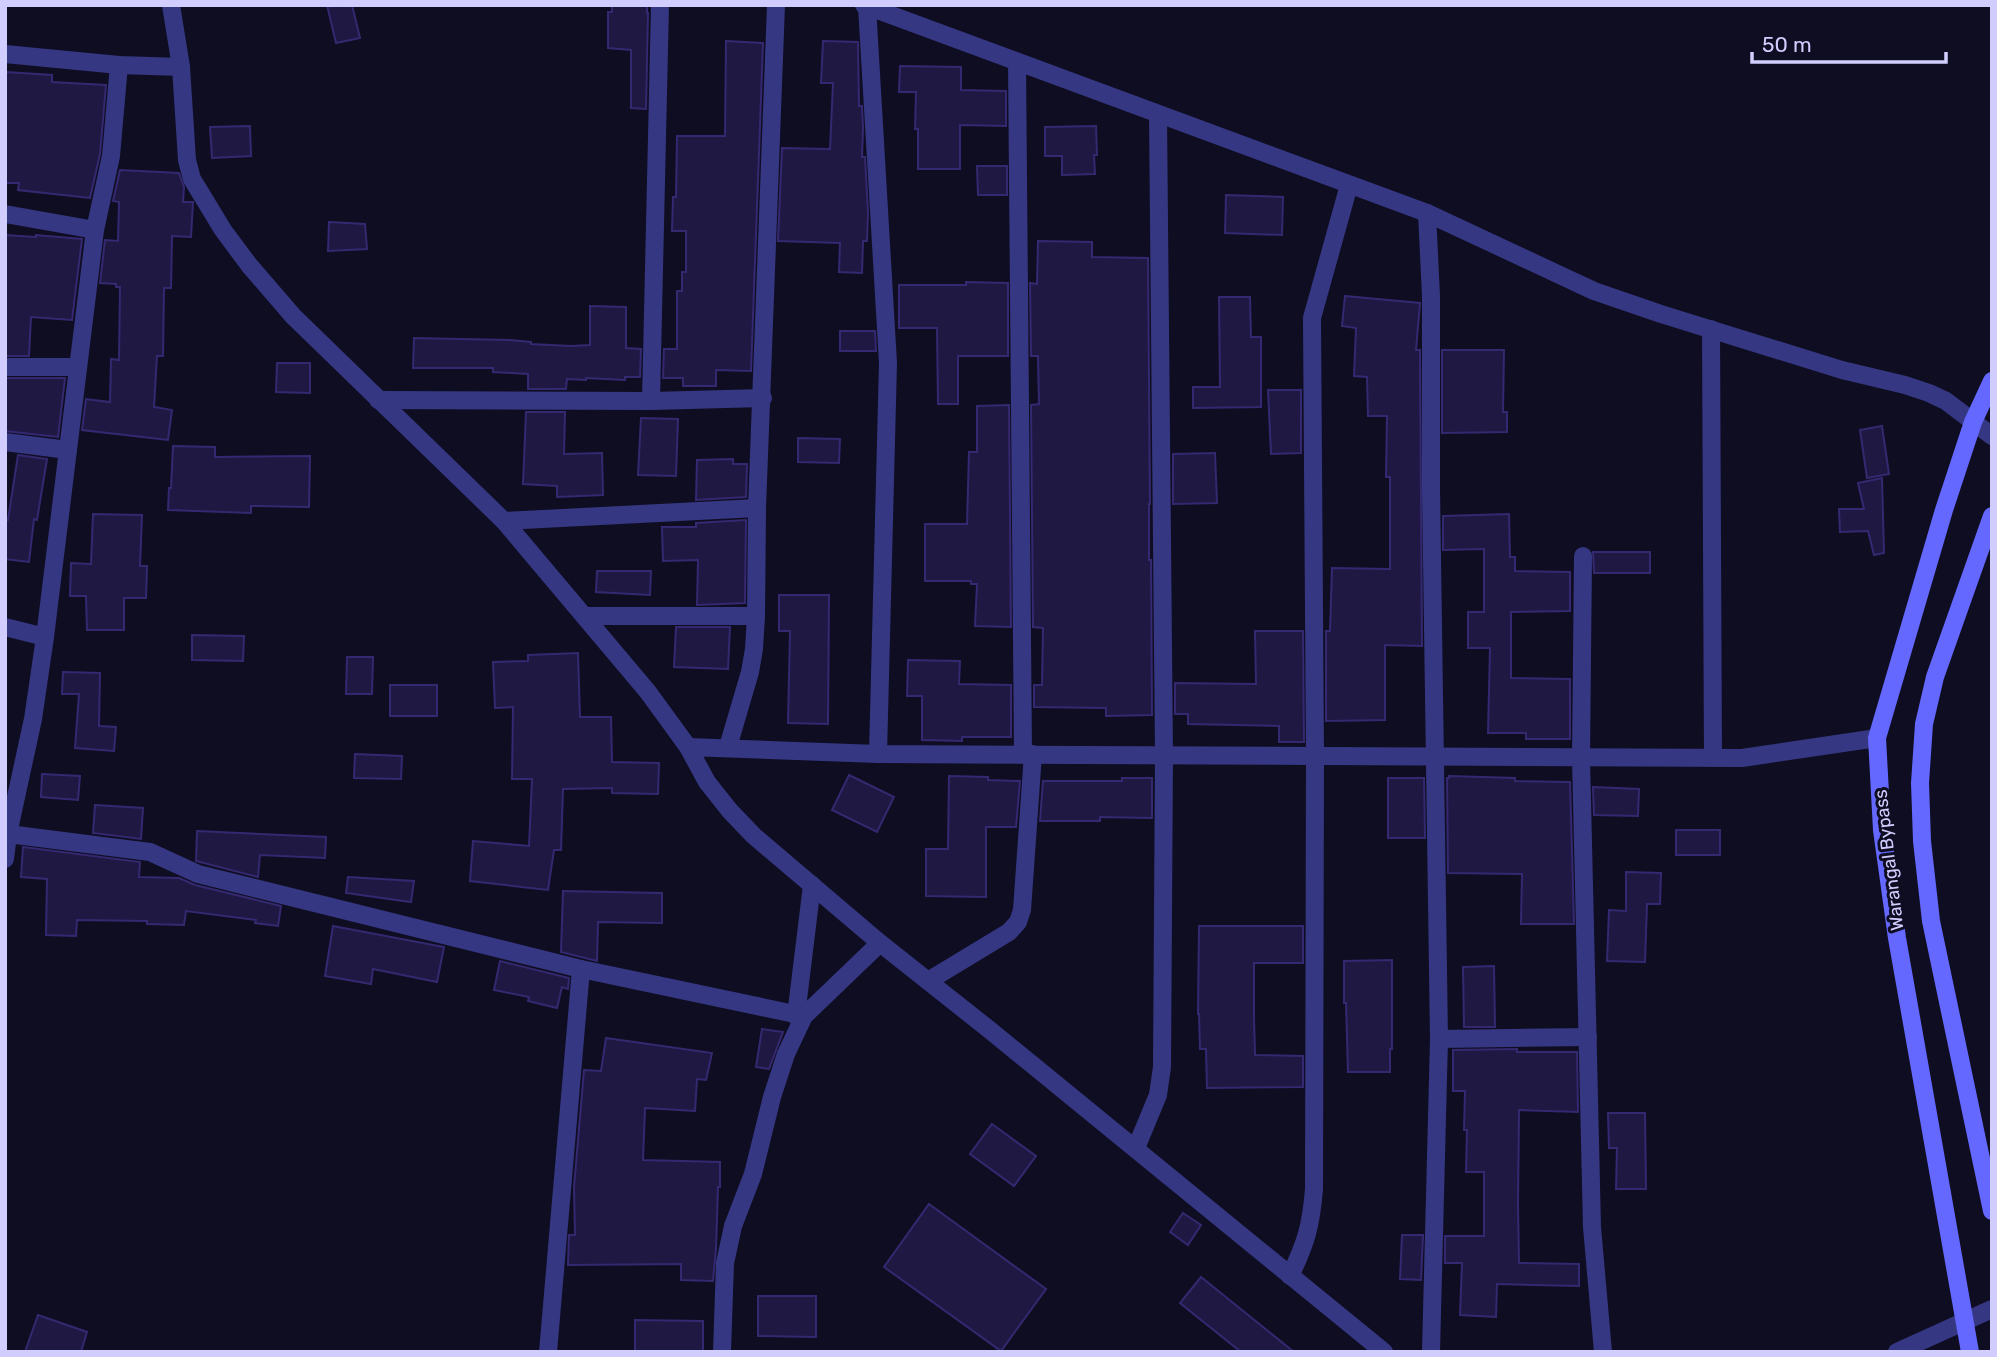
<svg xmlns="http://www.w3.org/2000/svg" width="1997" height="1357" font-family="Rubik,sans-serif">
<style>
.building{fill:#1f1843;stroke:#342970;stroke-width:2}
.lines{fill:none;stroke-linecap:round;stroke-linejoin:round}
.minor{stroke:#363783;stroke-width:18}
.secondary{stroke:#6468ff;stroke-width:18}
.labels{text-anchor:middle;stroke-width:6;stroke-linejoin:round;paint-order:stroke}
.street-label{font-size:18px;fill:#d1cdff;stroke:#0f0d22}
</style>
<rect width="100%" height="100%" fill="#0f0d22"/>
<g class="building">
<polygon points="327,5 352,5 360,38 336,43"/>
<polygon points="612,5 647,5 647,13 648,13 646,109 631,108 631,50 608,48 608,12 612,12"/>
<polygon points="726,41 763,43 751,371 716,370 716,386 683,386 683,378 663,378 664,349 677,349 677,291 682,291 682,272 686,272 686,231 672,231 673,197 676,197 677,136 725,136"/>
<polygon points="823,41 858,42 859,106 862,106 863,128 862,157 865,157 868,212 867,241 863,241 862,273 839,272 840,243 778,241 782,148 830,149 833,83 821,83"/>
<polygon points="900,66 961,67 961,90 1006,91 1006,126 960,125 960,169 918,169 918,129 915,129 916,92 899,92"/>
<polygon points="6,72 52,75 52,82 106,85 100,154 90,198 18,190 19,183 5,183"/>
<polygon points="250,126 251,156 212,158 210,127"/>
<polygon points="1096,126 1097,155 1094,155 1095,174 1062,175 1062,156 1045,156 1045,127"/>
<polygon points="977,166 1007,166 1007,195 978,195"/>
<polygon points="120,170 179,173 184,187 183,202 193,202 191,237 172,236 171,288 164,288 163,356 157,356 154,407 172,410 168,440 82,430 86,399 110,402 111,359 119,360 120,287 116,287 116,284 100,283 105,240 118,241 119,202 113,201"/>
<polygon points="1226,195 1283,197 1282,235 1225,233"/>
<polygon points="329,222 365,224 367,249 328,251"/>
<polygon points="5,235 36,237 36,235 82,239 72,320 31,317 29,356 5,356"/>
<polygon points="1038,241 1092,242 1092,257 1148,258 1150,504 1149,504 1149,560 1151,560 1152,715 1106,716 1106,708 1034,707 1034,685 1042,685 1043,628 1033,627 1031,405 1039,404 1038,356 1031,356 1030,283 1037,284"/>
<polygon points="966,282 1008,283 1008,356 958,356 958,404 938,404 937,328 899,328 899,285 966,285"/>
<polygon points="1345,296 1420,303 1416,350 1420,350 1422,646 1385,645 1385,720 1326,721 1326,631 1330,631 1332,568 1390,569 1390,477 1386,477 1387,416 1368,416 1367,377 1354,376 1356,328 1342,326"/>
<polygon points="1219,297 1250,297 1251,337 1261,337 1261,407 1193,408 1193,387 1220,387"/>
<polygon points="590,306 626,307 626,348 641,349 640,377 625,377 625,380 586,378 586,380 567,379 566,389 528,389 528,374 493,372 493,368 413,368 414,338 510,340 531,342 531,344 571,346 590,345"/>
<polygon points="840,331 875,331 876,351 840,351"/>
<polygon points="1442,350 1504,350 1503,412 1507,412 1507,432 1442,433"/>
<polygon points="277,363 310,363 310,393 276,392"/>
<polygon points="5,378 65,378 58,437 5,431"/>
<polygon points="1268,390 1301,390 1301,453 1271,454"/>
<polygon points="1009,405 1011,627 975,626 977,584 971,584 971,581 925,581 925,524 967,524 969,452 977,452 977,406"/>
<polygon points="526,412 565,412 564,454 602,453 603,495 557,497 557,486 523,484"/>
<polygon points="641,418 678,419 676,476 638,475"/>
<polygon points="1882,426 1889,474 1867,478 1860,430"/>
<polygon points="798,438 840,439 839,463 798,462"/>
<polygon points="173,446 215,447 215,457 310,456 309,507 251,506 251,513 168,510 169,488 171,488"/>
<polygon points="1215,453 1217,503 1173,504 1173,454"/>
<polygon points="18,455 47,459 37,520 34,519 29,562 5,559 5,520 8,520"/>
<polygon points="733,459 733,464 747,464 746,497 696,500 697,460"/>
<polygon points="1882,478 1884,553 1874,555 1868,531 1840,532 1839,509 1864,509 1858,483"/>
<polygon points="93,514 142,515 140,566 147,566 146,598 124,598 124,630 87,630 86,596 70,596 71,563 91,564"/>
<polygon points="1509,514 1510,557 1515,557 1515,571 1570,572 1570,611 1511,612 1511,678 1570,679 1570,739 1526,739 1526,733 1488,733 1490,648 1468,648 1468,612 1484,612 1484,549 1443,550 1443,516"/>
<polygon points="746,520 745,603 697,605 698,560 663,561 662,527 696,527 696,523"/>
<polygon points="1593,552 1650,552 1650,573 1594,573"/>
<polygon points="597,571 651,571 650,595 596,592"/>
<polygon points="779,595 829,595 828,724 788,723 790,631 779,631"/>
<polygon points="676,627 730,627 728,669 674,667"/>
<polygon points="1255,631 1303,631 1304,742 1279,742 1279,726 1188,724 1188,714 1175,714 1175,683 1256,684"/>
<polygon points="192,635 244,636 243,661 192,660"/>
<polygon points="578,653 580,717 611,717 612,762 659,763 658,794 612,793 612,788 563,789 561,850 554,850 548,890 470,881 473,841 529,846 532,779 512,779 513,707 495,708 493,662 528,661 528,655"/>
<polygon points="347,657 373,657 372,694 346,694"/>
<polygon points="908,660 960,661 959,684 1011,685 1011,737 962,737 962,741 922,740 922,696 907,696"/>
<polygon points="63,672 100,673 99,726 116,727 114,751 75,748 79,694 62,694"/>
<rect x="390" y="685" width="47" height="31"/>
<polygon points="355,754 402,756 401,779 354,778"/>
<polygon points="42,774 80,776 78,800 41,797"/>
<polygon points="849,775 894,797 877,832 832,810"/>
<polygon points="949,776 988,777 988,780 1020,781 1016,827 986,827 986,897 926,896 926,849 948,849"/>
<polygon points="1449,776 1515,778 1515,781 1570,782 1574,924 1521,924 1522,874 1448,873 1447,778 1449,778"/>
<polygon points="1122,778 1152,778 1152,818 1100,817 1100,821 1040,821 1043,781 1122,781"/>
<polygon points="1388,778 1424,778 1425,838 1388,838"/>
<polygon points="1593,787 1639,789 1638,816 1594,815"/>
<polygon points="95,805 143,808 141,839 93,833"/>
<rect x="1676" y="830" width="44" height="25"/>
<polygon points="197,831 326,837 325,858 260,855 258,877 196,861"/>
<polygon points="23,847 140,862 139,877 179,878 195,885 281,906 278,926 255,923 256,920 186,911 184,925 147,924 147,921 77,920 76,936 46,935 47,879 21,877"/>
<polygon points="1626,872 1661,873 1660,904 1647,904 1645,962 1607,961 1609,910 1626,911"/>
<polygon points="348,877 414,881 411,902 346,893"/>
<polygon points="563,891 662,893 662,923 598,922 597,961 561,952"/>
<polygon points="333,926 444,947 437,982 373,969 371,984 325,976"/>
<polygon points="1199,926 1303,926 1303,963 1254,963 1254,1018 1255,1055 1303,1056 1303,1087 1207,1088 1206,1049 1200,1049 1199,1014 1198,1014"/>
<polygon points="1392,960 1392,1049 1390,1049 1390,1072 1348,1072 1346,1003 1344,1003 1344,961"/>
<polygon points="500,961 569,978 568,989 562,987 557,1008 528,1001 529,997 494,990"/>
<polygon points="1494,966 1495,1027 1464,1027 1463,967"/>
<polygon points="762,1029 783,1032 769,1069 756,1067"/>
<polygon points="606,1038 712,1053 706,1080 697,1079 695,1111 645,1108 643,1160 720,1162 720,1187 718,1187 716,1249 713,1281 681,1280 681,1264 568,1265 569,1235 575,1235 574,1187 584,1070 601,1071"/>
<polygon points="1517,1049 1517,1052 1577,1052 1578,1112 1519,1110 1518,1204 1519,1263 1579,1264 1579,1286 1497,1284 1496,1317 1460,1315 1462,1263 1445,1263 1445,1236 1484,1236 1484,1172 1466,1172 1467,1130 1464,1130 1465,1091 1453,1091 1453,1050"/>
<polygon points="1608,1113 1645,1113 1646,1189 1616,1189 1617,1148 1609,1148"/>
<polygon points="992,1124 1036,1156 1014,1186 970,1154"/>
<polygon points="929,1204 1046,1289 1001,1351 884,1267"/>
<polygon points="1183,1213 1201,1225 1188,1245 1170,1232"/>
<polygon points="1402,1235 1423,1235 1421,1280 1400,1279"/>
<polygon points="1201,1277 1294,1352 1241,1352 1180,1303"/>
<polygon points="758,1296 816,1296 816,1337 758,1336"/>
<polygon points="38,1315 87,1332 81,1352 25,1352"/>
<polygon points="635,1320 703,1321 703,1352 635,1352"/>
</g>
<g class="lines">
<g class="minor">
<polyline points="171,5 181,67"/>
<polyline points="864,5 1427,213 1594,291 1661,314 1842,370 1905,385 1929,393 1946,401 1992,436"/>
<polyline points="867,6 888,363 878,754"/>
<polyline points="5,54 119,65 181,67 187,160 192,179 223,230 249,265 293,316 504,521 648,692 688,747"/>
<polyline points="1017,62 1023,754"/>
<polyline points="1427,213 1431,296 1431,489 1439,1039 1431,1352"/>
<polyline points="5,214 95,230"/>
<polyline points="1711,329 1713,758"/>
<polyline points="5,367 77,367"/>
<polyline points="378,400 651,401 763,398"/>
<polyline points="651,401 660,5"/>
<polyline points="5,442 68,450"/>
<polyline points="504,521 757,508"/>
<polyline points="1583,556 1581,758 1592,1227 1603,1352"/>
<polyline points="584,616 756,616"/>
<polyline points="5,627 45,637"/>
<polyline points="728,747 750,672 754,649 756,616 757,508 776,5"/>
<polyline points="8,834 150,852 198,874 581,969 804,1016"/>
<polyline points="5,859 8,834 33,719 45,637 95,230 111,156 119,65"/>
<polyline points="928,981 1009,932 1018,922 1022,910 1033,754"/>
<polyline points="796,1016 812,885"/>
<polyline points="1439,1039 1588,1037"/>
<polyline points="1136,1148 1158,1095 1162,1067 1164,755 1158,115"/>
<path d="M1290 1276C1306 1243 1311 1226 1314 1189L1315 757 1312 318 1349 185"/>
<polyline points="548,1352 581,969"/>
<polyline points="722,1352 725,1263 733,1226 753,1174 772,1097 786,1054 804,1016 880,943"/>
<polyline points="1384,1352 991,1031 880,943 754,836 730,811 707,782 688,747 878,754 1742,758 1877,738"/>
<polyline points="1897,1352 1992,1309"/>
</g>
<g class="secondary">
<polyline points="1992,516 1935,677 1924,724 1920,783 1922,841 1931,921 1992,1211"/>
<polyline points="1970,1352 1897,938 1882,830 1877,738 1944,510 1973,422 1992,381"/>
</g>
</g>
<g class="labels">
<g class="street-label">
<text transform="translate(1889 860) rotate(-97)" y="6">Warangal Bypass</text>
</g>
</g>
<rect width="1997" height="1357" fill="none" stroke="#d1cdff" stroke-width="14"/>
<path d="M1752 52v10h194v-10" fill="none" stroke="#d1cdff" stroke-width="3.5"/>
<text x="1762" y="52" font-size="21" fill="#d1cdff" stroke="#0f0d22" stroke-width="5" paint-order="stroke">50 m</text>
</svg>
